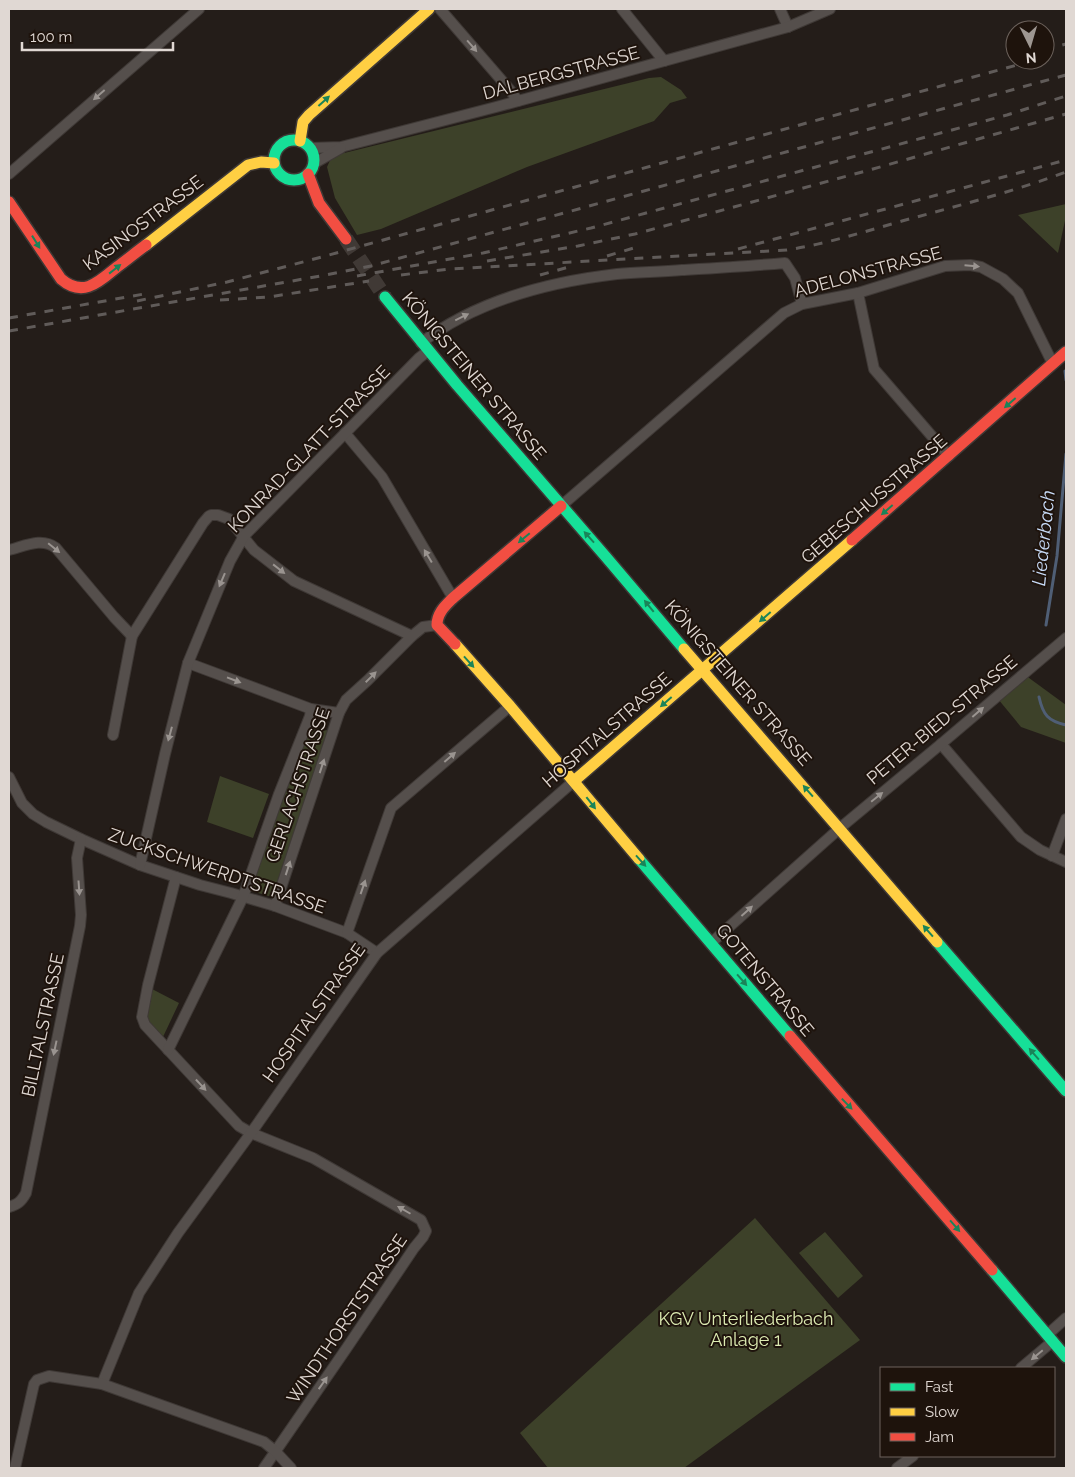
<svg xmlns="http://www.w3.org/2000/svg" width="1075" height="1477" font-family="Raleway,sans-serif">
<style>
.green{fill:#3d4129}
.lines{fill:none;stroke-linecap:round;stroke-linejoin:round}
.stream{stroke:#4f5e75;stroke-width:3}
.secondary-tunnel{stroke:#403935;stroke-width:15;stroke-dasharray:15 8;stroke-linecap:butt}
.street-casing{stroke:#3f3936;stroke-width:12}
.fast-casing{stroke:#3f3936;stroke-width:14}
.slow-casing{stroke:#3f3936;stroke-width:14}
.jam-casing{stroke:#3f3936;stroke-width:14}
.street{stroke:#554f4c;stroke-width:10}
.fast{stroke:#16e098;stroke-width:11}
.slow{stroke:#ffcf43;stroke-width:11}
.jam{stroke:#f24e42;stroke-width:11}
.rail{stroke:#605b59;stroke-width:3;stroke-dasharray:9 9;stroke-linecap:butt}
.oneway{fill:#9a9490}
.oneway2{fill:#1a8459}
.labels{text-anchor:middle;stroke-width:4;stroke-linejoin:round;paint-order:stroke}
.street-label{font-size:18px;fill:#e0d8d3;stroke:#1e130c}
.park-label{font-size:18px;fill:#ddecb2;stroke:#1e130c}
.water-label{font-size:19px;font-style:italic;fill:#c9ddfa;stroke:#1e130c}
</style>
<rect width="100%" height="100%" fill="#241d19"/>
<g class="green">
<polygon points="661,77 681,90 687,98 670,103 654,121 527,167 381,229 357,235 335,198 327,167 332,156 649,78"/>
<polygon points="1066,204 1066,216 1058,253 1018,215"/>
<polygon points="1025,675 1066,705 1066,743 1021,727 998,699"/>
<polygon points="312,725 319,731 329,730 272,897 251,891 284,794"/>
<polygon points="220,776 269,794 253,838 207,822"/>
<polygon points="152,989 179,1003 162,1039 148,1027 146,1013"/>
<polygon points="755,1218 860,1340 684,1468 548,1468 520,1433"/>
<polygon points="825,1232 863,1276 838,1298 799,1253"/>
</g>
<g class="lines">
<g class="stream">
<polyline points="1065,371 1066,380"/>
<polyline points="1046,625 1057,556 1066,454"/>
<path d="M1039 697C1043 715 1048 721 1066 725"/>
</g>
<polyline class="secondary-tunnel" points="346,239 385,297"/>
<defs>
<g id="street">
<polyline points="440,9 510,90 518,101"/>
<polyline points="622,9 664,61"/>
<polyline points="780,9 788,27"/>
<polyline points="310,148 341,147 496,107 788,27 830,9"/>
<polyline points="313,164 341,148"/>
<polyline points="9,174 199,9"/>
<polyline points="858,293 874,369 949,456"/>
<path d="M421 343C477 300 548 282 617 274 638 272 660 272 682 270 716 268 751 266 785 263L795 278 802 304"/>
<polyline points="345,433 382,477 453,598"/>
<polyline points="561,506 784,313 802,304 858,293 945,266 970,265 981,267 1003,279 1018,293 1053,364"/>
<path d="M9 550C25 546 42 537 56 548L114 617 132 636"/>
<polyline points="188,663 311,709 339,713"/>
<polyline points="113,735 132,636 203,523 209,516 211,515 218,515 229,519 254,550 294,581 412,636"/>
<polyline points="941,744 1021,837 1040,850 1066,862"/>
<polyline points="9,777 22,803 33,814 46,822 81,839 140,865 200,885 231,893 275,906 347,933 377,953"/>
<polyline points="1052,856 1066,819"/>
<polyline points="140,865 165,754 188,663 230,561 244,536 419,358 428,351"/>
<polyline points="176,877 148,985 142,1017 145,1025 239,1126 251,1133 313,1158 421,1220 426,1231 423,1237 414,1248 346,1349 264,1468"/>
<polyline points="275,906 339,713 346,700 368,680 412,636 423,627 437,625"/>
<polyline points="347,933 391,808 510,706"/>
<polyline points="711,943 840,828 941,744 1066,638"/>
<polyline points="168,1050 243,897 279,794 310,716 311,709"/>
<path d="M9 1207C18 1204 21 1202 26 1193L80 926 81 915 77 858 81 839"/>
<polyline points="1047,1335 1066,1318"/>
<polyline points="1021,1368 1053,1341"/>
<polyline points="102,1384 139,1293 178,1233 251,1133 377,953 574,781"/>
<polyline points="15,1468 34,1384 37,1380 49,1376 102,1384 264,1442 275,1451 291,1468"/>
<polyline points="897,1468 913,1456"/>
</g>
<g id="fast">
<circle cx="294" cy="160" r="20"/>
<polyline points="385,297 457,385 606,557 684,649"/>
<polyline points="639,859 790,1036"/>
<polyline points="937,942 1066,1091"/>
<polyline points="992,1270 1066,1357"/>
</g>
<g id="slow">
<polyline points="300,141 303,122 309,115 429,9"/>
<polyline points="146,245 248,165 261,162 274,163"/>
<polyline points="455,644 510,706 639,859"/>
<polyline points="684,649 937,942"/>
<polyline points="574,781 852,540"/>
</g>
<g id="jam">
<polyline points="308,174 319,203 346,239"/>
<path d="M9 202 61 279C83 298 99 282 117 267 127 260 136 252 146 245"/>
<polyline points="852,540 1066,352"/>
<path d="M455 644 437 625C437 613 445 606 453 598L561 506"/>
<polyline points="790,1036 992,1270"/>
</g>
</defs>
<use href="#street" class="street-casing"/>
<use href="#fast" class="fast-casing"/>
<use href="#slow" class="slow-casing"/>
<use href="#jam" class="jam-casing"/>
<use href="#street" class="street"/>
<use href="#fast" class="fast"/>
<use href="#slow" class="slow"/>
<use href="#jam" class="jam"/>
<g class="rail">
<polyline points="1045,50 1066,44"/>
<polyline points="738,249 1066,160"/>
<polyline points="607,256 637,247"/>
<polyline points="487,261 578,246 635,234 873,169 1066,114"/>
<path d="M401 275 449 269 787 250C826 244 863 232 902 221 957 206 1012 192 1066 172"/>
<polyline points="540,275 569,267"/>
<polyline points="357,276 483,253 591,228 1007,115 1066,96"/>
<polyline points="220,300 269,297 369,281"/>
<polyline points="137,301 227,282 318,258 1035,60"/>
<polyline points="9,318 144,294"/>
<polyline points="9,331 326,275 371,266 1066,75"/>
</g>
</g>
<defs><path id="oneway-solid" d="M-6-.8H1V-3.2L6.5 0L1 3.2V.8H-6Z" transform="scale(1.25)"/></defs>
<g class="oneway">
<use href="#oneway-solid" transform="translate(472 46) rotate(49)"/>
<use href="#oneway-solid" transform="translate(99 95) rotate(139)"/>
<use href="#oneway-solid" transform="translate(972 266) rotate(5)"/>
<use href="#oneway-solid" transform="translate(462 317) rotate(-26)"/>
<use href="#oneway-solid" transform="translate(54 548) rotate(39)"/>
<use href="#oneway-solid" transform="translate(428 556) rotate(-121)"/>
<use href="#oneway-solid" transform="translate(279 569) rotate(38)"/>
<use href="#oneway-solid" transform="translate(222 580) rotate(113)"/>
<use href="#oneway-solid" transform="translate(371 677) rotate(-45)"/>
<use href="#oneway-solid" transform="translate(234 680) rotate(21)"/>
<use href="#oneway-solid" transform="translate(978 712) rotate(-41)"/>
<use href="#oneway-solid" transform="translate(170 734) rotate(105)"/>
<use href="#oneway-solid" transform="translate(450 757) rotate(-41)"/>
<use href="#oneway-solid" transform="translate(322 766) rotate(-72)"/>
<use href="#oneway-solid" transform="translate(877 797) rotate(-39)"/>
<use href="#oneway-solid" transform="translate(288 868) rotate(-72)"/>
<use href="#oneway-solid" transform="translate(363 887) rotate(-71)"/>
<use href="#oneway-solid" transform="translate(79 888) rotate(86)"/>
<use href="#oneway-solid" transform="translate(747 911) rotate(-42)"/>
<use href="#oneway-solid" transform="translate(55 1048) rotate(102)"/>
<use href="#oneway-solid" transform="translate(201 1085) rotate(47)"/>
<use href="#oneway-solid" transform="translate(404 1210) rotate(-150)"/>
<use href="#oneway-solid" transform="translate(1037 1355) rotate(140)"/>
<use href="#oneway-solid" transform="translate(323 1383) rotate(-55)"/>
</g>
<g class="oneway2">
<use href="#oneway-solid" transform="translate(324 101) rotate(-42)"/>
<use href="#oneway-solid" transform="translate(36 242) rotate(58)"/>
<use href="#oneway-solid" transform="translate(115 269) rotate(-38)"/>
<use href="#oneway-solid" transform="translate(1010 403) rotate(139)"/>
<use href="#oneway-solid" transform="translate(887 510) rotate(139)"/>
<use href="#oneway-solid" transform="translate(589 537) rotate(-132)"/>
<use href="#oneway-solid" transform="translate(524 538) rotate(140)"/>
<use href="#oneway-solid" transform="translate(649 606) rotate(-129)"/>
<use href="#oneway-solid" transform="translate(765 617) rotate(139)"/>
<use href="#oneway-solid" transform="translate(469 662) rotate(48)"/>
<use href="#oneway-solid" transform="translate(666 702) rotate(139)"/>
<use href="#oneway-solid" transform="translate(808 791) rotate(-131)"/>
<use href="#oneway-solid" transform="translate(591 803) rotate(52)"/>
<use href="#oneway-solid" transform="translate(641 861) rotate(48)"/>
<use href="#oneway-solid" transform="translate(928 931) rotate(-131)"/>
<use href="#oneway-solid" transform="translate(742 980) rotate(49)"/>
<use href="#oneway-solid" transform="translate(1034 1054) rotate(-131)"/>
<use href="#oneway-solid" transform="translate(847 1104) rotate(46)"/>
<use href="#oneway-solid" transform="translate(955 1226) rotate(49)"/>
</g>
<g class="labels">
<g class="street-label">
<text transform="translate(561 73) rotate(-15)" y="6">DALBERGSTRASSE</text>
<text transform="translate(143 223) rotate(-37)" y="6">KASINOSTRASSE</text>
<text transform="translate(868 272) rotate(-15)" y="6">ADELONSTRASSE</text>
<text transform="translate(474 376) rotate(50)" y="6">KÖNIGSTEINER STRASSE</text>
<text transform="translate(309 449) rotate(-46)" y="6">KONRAD-GLATT-STRASSE</text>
<text transform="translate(874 499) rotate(-41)" y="6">GEBESCHUSSTRASSE</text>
<text transform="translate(738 683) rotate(49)" y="6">KÖNIGSTEINER STRASSE</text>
<text transform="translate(942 720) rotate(-40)" y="6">PETER-BIED-STRASSE</text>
<text transform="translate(607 730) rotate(-41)" y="6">HOSPITALSTRASSE</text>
<text transform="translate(298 785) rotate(-71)" y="6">GERLACHSTRASSE</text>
<text transform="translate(217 871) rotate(19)" y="6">ZUCKSCHWERDTSTRASSE</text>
<text transform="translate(765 980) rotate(50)" y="6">GOTENSTRASSE</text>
<text transform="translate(314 1013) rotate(-55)" y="6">HOSPITALSTRASSE</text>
<text transform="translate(43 1025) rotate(-78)" y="6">BILLTALSTRASSE</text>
<text transform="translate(347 1319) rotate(-56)" y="6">WINDTHORSTSTRASSE</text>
</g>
<g class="park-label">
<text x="746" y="1325">KGV Unterliederbach<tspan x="746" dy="21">Anlage 1</tspan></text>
</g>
<g class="water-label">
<text transform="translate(1043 538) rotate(-84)" y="7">Liederbach</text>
</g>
</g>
<rect width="1075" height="1477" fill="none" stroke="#e0d8d3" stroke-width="20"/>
<rect x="880" y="1367" width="175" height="90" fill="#1e130c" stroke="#6c625c"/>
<rect x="890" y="1383" width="25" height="8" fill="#16e098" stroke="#6c625c"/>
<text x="925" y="1392" font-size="15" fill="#e0d8d3">Fast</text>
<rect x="890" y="1408" width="25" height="8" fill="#ffcf43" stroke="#6c625c"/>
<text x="925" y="1417" font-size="15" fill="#e0d8d3">Slow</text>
<rect x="890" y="1433" width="25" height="8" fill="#f24e42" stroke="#6c625c"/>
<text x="925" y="1442" font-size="15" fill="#e0d8d3">Jam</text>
<g transform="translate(1030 45) rotate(175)"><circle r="24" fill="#1e130c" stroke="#6c625c"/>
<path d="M0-4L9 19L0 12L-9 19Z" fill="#9e9792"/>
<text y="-8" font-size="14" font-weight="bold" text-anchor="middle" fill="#e0d8d3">N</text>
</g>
<path d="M22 42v8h151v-8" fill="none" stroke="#e0d8d3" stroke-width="2.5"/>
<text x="30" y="42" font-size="15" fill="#e0d8d3" stroke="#1e130c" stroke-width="4" paint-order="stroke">100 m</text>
</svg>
